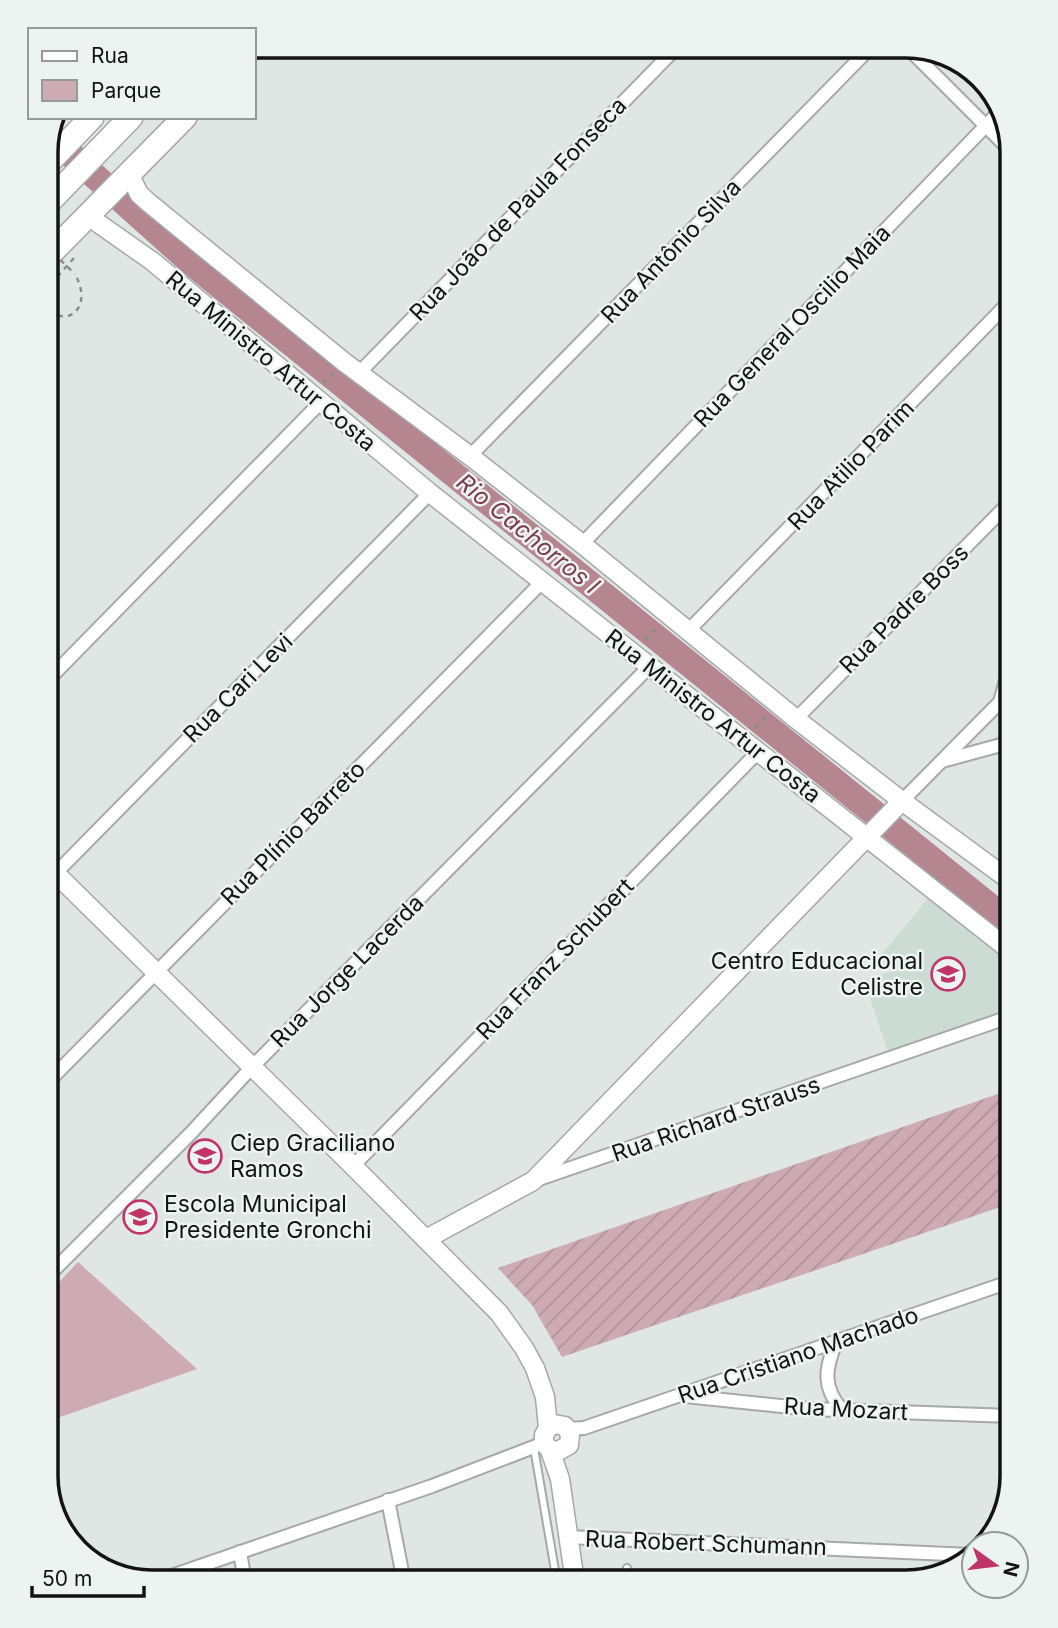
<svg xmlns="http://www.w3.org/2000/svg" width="1058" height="1628" font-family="Inter,sans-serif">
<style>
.built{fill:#cddbd5}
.park{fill:#ceabb3}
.garden{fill:url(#garden-furrows)}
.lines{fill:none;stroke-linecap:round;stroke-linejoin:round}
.river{stroke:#b58590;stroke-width:26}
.lane-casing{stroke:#a4aaa7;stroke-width:10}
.street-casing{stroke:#a4aaa7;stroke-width:16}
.secondary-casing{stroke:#a4aaa7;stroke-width:21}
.highway-casing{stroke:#a4aaa7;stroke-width:26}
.path{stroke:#8a8f8d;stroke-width:2.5;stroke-dasharray:5 5;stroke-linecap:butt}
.lane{stroke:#fff;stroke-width:6}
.street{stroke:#fff;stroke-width:12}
.secondary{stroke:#fff;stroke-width:18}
.highway{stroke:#fff;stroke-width:23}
.path-bridge{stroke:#8a8f8d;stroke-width:2.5;stroke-dasharray:5 5;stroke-linecap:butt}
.labels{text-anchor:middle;stroke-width:5;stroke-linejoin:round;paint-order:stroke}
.street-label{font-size:23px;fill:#111413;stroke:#edf3f0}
.poi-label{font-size:23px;fill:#111413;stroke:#edf3f0;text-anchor:start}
.water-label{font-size:24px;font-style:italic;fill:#7a3b4d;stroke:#edf3f0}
.rim{fill:none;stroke:#111413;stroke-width:3.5}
</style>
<defs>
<pattern id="garden-furrows" width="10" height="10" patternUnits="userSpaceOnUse" patternTransform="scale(1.75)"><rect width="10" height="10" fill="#ceabb3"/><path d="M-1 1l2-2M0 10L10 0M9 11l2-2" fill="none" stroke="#b09299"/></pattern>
</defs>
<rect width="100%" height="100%" fill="#dfe6e3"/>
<polygon class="built" points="934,891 1012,955 1012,1010 888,1052 864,980 901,968 883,953"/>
<polygon class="park" points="78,1262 197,1369 46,1422 46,1296"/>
<polygon class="garden" points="1012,1089 1012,1203 562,1357 532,1305 498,1268"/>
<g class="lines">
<polyline class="river" points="50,136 194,265 1012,924"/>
<defs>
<g id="lane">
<polyline points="534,1448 557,1582"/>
<polyline points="626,1582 627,1568"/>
</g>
<g id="street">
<polyline points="906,46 1012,152"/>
<polyline points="359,373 678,46"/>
<polyline points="470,456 872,46"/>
<polyline points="582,544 1002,109"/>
<polyline points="689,630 1012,299"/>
<polyline points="46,682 320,403"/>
<polyline points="1000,702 1005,684 1012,677"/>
<polyline points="796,719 1012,500"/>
<polyline points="942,761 1012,742"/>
<polyline points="902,801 1000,702 1012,696"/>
<polyline points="46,883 430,493"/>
<polyline points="46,1084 542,582"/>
<polyline points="353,1166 758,752"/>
<polyline points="536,1180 1012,1016"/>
<polyline points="46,1278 191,1133 252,1067 650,666"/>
<path d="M836 1342C825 1369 822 1387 842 1410"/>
<polyline points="685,1396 809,1409 1012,1416"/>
<polyline points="567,1429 584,1428 1012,1281"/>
<polyline points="388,1500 404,1582"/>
<polyline points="567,1537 971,1555"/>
<polyline points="240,1552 245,1582"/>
<polyline points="154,1582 432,1486 544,1443"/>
</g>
<g id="secondary">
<polyline points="129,173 139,194 149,203 344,362 470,456 582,544 796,719 902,801 1012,882"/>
<polyline points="88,216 152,261 430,493 1012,952"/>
<polyline points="46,864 353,1166 499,1313 524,1348 535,1368 545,1397 548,1428"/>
<polyline points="426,1239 533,1181 902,801"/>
<polyline points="550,1450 558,1451 569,1445 570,1434 565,1426 554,1424 548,1428 544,1435 544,1443 550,1450 560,1479 575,1582"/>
</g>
<g id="highway">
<polyline points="254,48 257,46"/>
<polyline points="46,165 92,117"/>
<polyline points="46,205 131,117"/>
<polyline points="46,258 185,117"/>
</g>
</defs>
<use href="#lane" class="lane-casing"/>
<use href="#street" class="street-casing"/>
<use href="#secondary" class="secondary-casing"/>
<use href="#highway" class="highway-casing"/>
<g class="path">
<polyline points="46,293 50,285 74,258"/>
<path d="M46 300C56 332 97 314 75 274"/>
<polyline points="323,383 333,373"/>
<polyline points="645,640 657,627"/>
<polyline points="755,728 767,714"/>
</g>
<use href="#lane" class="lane"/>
<use href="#street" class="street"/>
<use href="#secondary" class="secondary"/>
<use href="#highway" class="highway"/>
<polyline class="path-bridge" points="46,246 75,274"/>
</g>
<defs>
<symbol id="school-ring" viewBox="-11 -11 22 22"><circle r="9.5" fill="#edf3f0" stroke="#c13467" stroke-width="1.5"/><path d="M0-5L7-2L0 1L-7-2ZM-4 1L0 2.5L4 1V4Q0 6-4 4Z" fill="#c13467"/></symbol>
</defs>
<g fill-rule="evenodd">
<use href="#school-ring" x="929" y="955" width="38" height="38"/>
<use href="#school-ring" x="186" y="1137" width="38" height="38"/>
<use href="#school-ring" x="121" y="1198" width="38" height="38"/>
</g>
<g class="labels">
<g class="street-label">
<text transform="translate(518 209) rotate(-46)" y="8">Rua João de Paula Fonseca</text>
<text transform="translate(671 251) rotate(-46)" y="8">Rua Antônio Silva</text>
<text transform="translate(792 326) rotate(-46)" y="8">Rua General Oscilio Maia</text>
<text transform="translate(271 361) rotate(40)" y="8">Rua Ministro Artur Costa</text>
<text transform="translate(851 465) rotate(-46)" y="8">Rua Atilio Parim</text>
<text transform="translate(904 609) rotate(-45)" y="8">Rua Padre Boss</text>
<text transform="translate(238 688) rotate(-45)" y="8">Rua Cari Levi</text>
<text transform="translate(713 716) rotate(38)" y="8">Rua Ministro Artur Costa</text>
<text transform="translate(293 833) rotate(-45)" y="8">Rua Plínio Barreto</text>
<text transform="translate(555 959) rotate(-46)" y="8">Rua Franz Schubert</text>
<text transform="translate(347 971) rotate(-45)" y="8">Rua Jorge Lacerda</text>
<text transform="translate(716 1119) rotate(-19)" y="8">Rua Richard Strauss</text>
<text transform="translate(798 1355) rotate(-19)" y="8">Rua Cristiano Machado</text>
<text transform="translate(846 1409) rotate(3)" y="8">Rua Mozart</text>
<text transform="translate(706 1543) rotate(2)" y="8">Rua Robert Schumann</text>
</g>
<g class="poi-label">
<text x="923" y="969" text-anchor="end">Centro Educacional<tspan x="923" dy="26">Celistre</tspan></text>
<text x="230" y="1151">Ciep Graciliano<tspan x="230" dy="26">Ramos</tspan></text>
<text x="164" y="1212">Escola Municipal<tspan x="164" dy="26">Presidente Gronchi</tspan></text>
</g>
<g class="water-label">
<text transform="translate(528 534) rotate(39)" y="8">Rio Cachorros I</text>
</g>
</g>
<path d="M0 0H1058V1628H0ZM152 58H906A94 94 0 0 1 1000 152V1476A94 94 0 0 1 906 1570H152A94 94 0 0 1 58 1476V152A94 94 0 0 1 152 58Z" fill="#edf3f0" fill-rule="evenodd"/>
<path class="rim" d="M152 58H906A94 94 0 0 1 1000 152V1476A94 94 0 0 1 906 1570H152A94 94 0 0 1 58 1476V152A94 94 0 0 1 152 58Z"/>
<rect x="28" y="28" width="228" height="91" fill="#edf3f0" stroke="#959a98" stroke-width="2"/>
<rect x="42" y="51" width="35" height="10" fill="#ffffff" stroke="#959a98" stroke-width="2"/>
<text x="91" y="63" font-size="21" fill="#111413">Rua</text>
<rect x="42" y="80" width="35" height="21" fill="#ceabb3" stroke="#959a98" stroke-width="2"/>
<text x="91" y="98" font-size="21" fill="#111413">Parque</text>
<g transform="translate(995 1565) rotate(104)"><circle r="33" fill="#edf3f0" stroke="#959a98" stroke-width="2"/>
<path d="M0-5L12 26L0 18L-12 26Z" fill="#c13467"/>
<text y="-10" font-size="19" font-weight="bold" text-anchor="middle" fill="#111413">N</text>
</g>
<path d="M32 1586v10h112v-10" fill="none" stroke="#111413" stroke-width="3.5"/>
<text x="42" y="1586" font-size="21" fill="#111413" stroke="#edf3f0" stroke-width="5" paint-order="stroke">50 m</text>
</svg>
